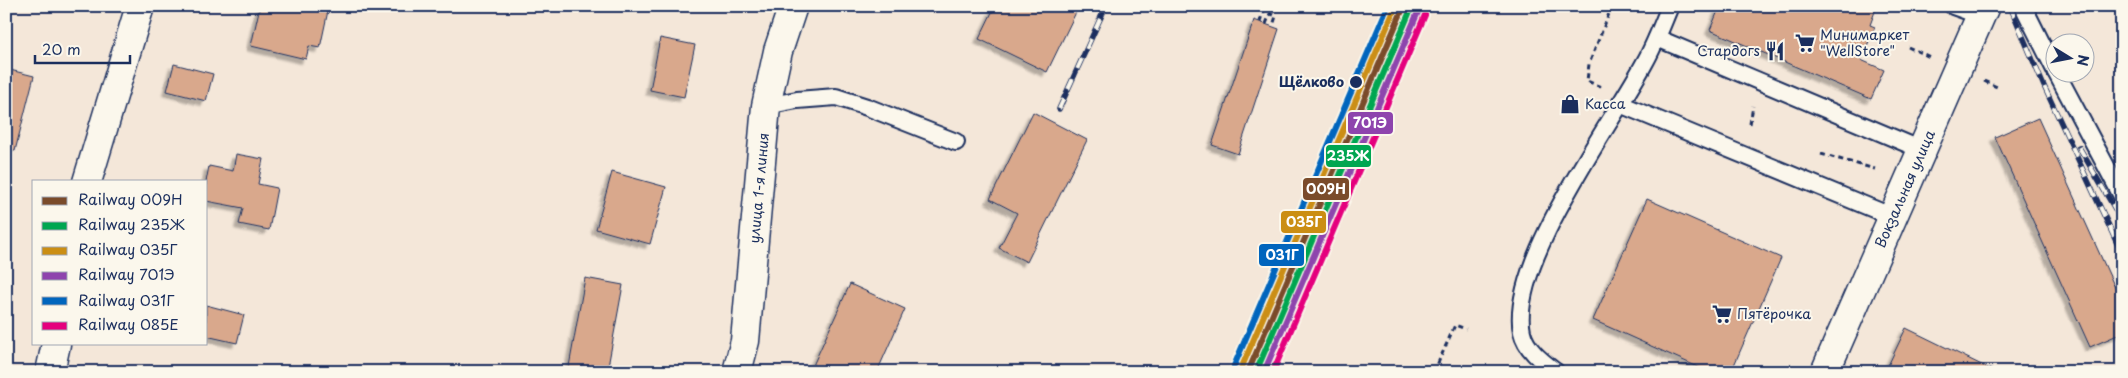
<svg xmlns="http://www.w3.org/2000/svg" width="2128" height="378" font-family="'Playpen Sans',sans-serif">
<style>
.building{fill:#d9a88c;stroke:#1b2f5e;filter:url(#shadow)}
.lines{fill:none;stroke-linecap:round;stroke-linejoin:round}
.lane-casing{stroke:#1b2f5e;stroke-width:20}
.street-casing{stroke:#1b2f5e;stroke-width:31}
.secondary-casing{stroke:#1b2f5e;stroke-width:31}
.path{stroke:#1b2f5e;stroke-width:3;stroke-dasharray:5 4;stroke-linecap:butt}
.lane{stroke:#fbf7ec;stroke-width:16}
.street{stroke:#fbf7ec;stroke-width:28}
.secondary{stroke:#fbf7ec;stroke-width:28}
.rail-casing{stroke:#1b2f5e;stroke-width:5.5}
.rail{stroke:#fbf7ec;stroke-width:4;stroke-dasharray:11;stroke-linecap:butt}
.rail-1-casing{stroke:#fbf7ec;stroke-width:10}
.rail-2-casing{stroke:#fbf7ec;stroke-width:10}
.rail-3-casing{stroke:#fbf7ec;stroke-width:10}
.rail-4-casing{stroke:#fbf7ec;stroke-width:10}
.rail-5-casing{stroke:#fbf7ec;stroke-width:10}
.rail-6-casing{stroke:#fbf7ec;stroke-width:10}
.rail-1{stroke:#7a4b2a;stroke-width:6}
.rail-2{stroke:#00a651;stroke-width:6}
.rail-3{stroke:#cb8e13;stroke-width:6}
.rail-4{stroke:#8e44ad;stroke-width:6}
.rail-5{stroke:#0065bd;stroke-width:6}
.rail-6{stroke:#e5007d;stroke-width:6}
.stop-dot{fill:#1b2f5e;stroke:#fbf7ec;stroke-width:2}
.labels{text-anchor:middle;stroke-width:4;stroke-linejoin:round;paint-order:stroke}
.poi-label{font-size:14px;fill:#1b2f5e;stroke:#fbf7ec;text-anchor:start}
.stop-label{font-size:14px;font-weight:bold;fill:#1b2f5e;stroke:#fbf7ec;text-anchor:end}
.street-label{font-size:14px;fill:#1b2f5e;stroke:#fbf7ec}
.line-badge{stroke:#fbf7ec;stroke-width:2}
.badge-label{font-size:14px;text-anchor:middle;font-weight:bold;fill:#fff}
</style>
<defs>
<filter id="shadow"><feDropShadow dx="-4.5" dy="4.5" stdDeviation="1" flood-color="#0004"/></filter>
</defs>
<rect width="100%" height="100%" fill="#f4e7d9"/>
<filter id="ink" filterUnits="userSpaceOnUse"><feTurbulence type="fractalNoise" baseFrequency=".02" numOctaves="2"/><feDisplacementMap in="SourceGraphic" scale="10" xChannelSelector="R" yChannelSelector="G"/><feConvolveMatrix kernelMatrix="1 2 1 2 8 2 1 2 1" color-interpolation-filters="sRGB"/></filter>
<g filter="url(#ink)">
<g class="building">
<polygon points="260,6 329,6 320,48 309,46 306,59 251,46"/>
<polygon points="995,6 1079,6 1047,72 979,39"/>
<polygon points="1720,6 1877,6 1870,25 1875,27 1861,60 1884,70 1871,99 1710,30"/>
<polygon points="1254,20 1279,29 1238,154 1212,145"/>
<polygon points="660,38 695,45 684,97 650,90"/>
<polygon points="174,64 213,74 206,101 167,91"/>
<polygon points="6,69 34,76 15,151 6,150"/>
<polygon points="1033,112 1087,140 1027,262 999,248 1017,213 990,199"/>
<polygon points="2038,118 2122,303 2122,333 2090,347 1995,137"/>
<polygon points="236,154 263,159 258,184 277,188 269,230 239,224 243,208 206,201 206,182 209,166 233,171"/>
<polygon points="612,172 666,187 650,244 596,229"/>
<polygon points="1647,199 1781,258 1731,372 1709,372 1593,320"/>
<polygon points="585,278 623,285 607,372 568,372"/>
<polygon points="850,284 905,309 877,372 810,372"/>
<polygon points="206,305 244,315 237,343 206,336"/>
<polygon points="1906,328 1996,372 1885,372"/>
</g>
<g class="lines">
<defs>
<g id="lane">
<polyline points="1953,6 1981,16"/>
<polyline points="2023,6 2056,72"/>
<polyline points="1657,38 1922,150"/>
<polyline points="2056,72 2122,196"/>
<polyline points="1620,104 1893,217"/>
<polyline points="766,106 797,100 836,97 867,107 956,142"/>
<path d="M1556 372C1543 362 1526 350 1522 332 1508 264 1612 124 1645 62 1655 44 1662 25 1670 6"/>
</g>
<g id="street">
<polyline points="87,182 140,6"/>
<polyline points="50,372 56,344"/>
<polyline points="737,372 745,341 766,106 778,51 793,6"/>
</g>
<polyline id="secondary" points="1825,372 1985,6"/>
</defs>
<use href="#lane" class="lane-casing"/>
<use href="#street" class="street-casing"/>
<use href="#secondary" class="secondary-casing"/>
<g class="path">
<polyline points="1260,22 1263,11 1276,16 1273,26"/>
<polyline points="1266,24 1273,6"/>
<polyline points="1908,47 1930,57"/>
<polyline points="1984,81 1997,87"/>
<polyline points="1601,87 1587,81 1589,64 1612,6"/>
<polyline points="1750,124 1753,106"/>
<polyline points="1821,154 1875,169"/>
<polyline points="1434,372 1455,325 1466,329"/>
</g>
<use href="#lane" class="lane"/>
<use href="#street" class="street"/>
<use href="#secondary" class="secondary"/>
<defs>
<g id="rail">
<polyline points="2010,6 2043,84 2122,254"/>
<polyline points="1059,109 1106,6"/>
<polyline points="2079,147 2122,221"/>
</g>
</defs>
<use href="#rail" class="rail-casing"/>
<use href="#rail" class="rail"/>
<defs>
<polyline id="rail-1" points="1248,372 1404,6"/>
<polyline id="rail-2" points="1256,372 1411,9"/>
<polyline id="rail-3" points="1241,369 1396,6"/>
<polyline id="rail-4" points="1264,372 1418,12"/>
<polyline id="rail-5" points="1234,366 1388,6"/>
<polyline id="rail-6" points="1273,372 1425,15"/>
</defs>
<use href="#rail-1" class="rail-1-casing"/>
<use href="#rail-2" class="rail-2-casing"/>
<use href="#rail-3" class="rail-3-casing"/>
<use href="#rail-4" class="rail-4-casing"/>
<use href="#rail-5" class="rail-5-casing"/>
<use href="#rail-6" class="rail-6-casing"/>
<use href="#rail-1" class="rail-1"/>
<use href="#rail-2" class="rail-2"/>
<use href="#rail-3" class="rail-3"/>
<use href="#rail-4" class="rail-4"/>
<use href="#rail-5" class="rail-5"/>
<use href="#rail-6" class="rail-6"/>
</g>
</g>
<defs>
<symbol id="supermarket-bare" viewBox="-9 -9 18 18"><path d="M-6-5.5h2.5l.6 2H6L4.5 2H-2.5L-4.4-4H-6ZM-1.5 3.2a1.3 1.3 0 1 0 .1 0ZM3 3.2a1.3 1.3 0 1 0 .1 0Z" fill="#1b2f5e" stroke="#fbf7ec" stroke-width="2.5" paint-order="stroke"/></symbol>
<symbol id="restaurant-bare" viewBox="-9 -9 18 18"><path d="M-5-6h1v4h1v-4h1v4h1v-4h1v5L-1.5 .5V6h-2V.5L-5-1ZM5-6V6H3V1.5H1.5Q1.5-4 5-6Z" fill="#1b2f5e" stroke="#fbf7ec" stroke-width="2.5" paint-order="stroke"/></symbol>
<symbol id="shop-bare" viewBox="-9 -9 18 18"><path d="M-5-2.5h2.3a2.7 3.5 0 0 1 5.4 0H5L5.5 6h-11ZM-1.5-2.5h3a1.5 2.3 0 0 0-3 0Z" fill="#1b2f5e" stroke="#fbf7ec" stroke-width="2.5" paint-order="stroke"/></symbol>
</defs>
<g fill-rule="evenodd">
<use href="#supermarket-bare" x="1791" y="29" width="28" height="28"/>
<use href="#restaurant-bare" x="1761" y="37" width="28" height="28"/>
<use href="#shop-bare" x="1556" y="90" width="28" height="28"/>
<use href="#supermarket-bare" x="1708" y="300" width="28" height="28"/>
</g>
<circle class="stop-dot" cx="1356" cy="82" r="7"/>
<g class="labels">
<g class="poi-label">
<text x="1820" y="40">Минимаркет<tspan x="1820" dy="16">"WellStore"</tspan></text>
<text x="1760" y="56" text-anchor="end">Стардогs</text>
<text x="1585" y="109">Касса</text>
<text x="1737" y="319">Пятёрочка</text>
</g>
<g class="stop-label">
<text x="1344" y="87">Щёлково</text>
</g>
<g class="street-label">
<text transform="translate(759 188) rotate(-85)" y="5">улица 1-я линия</text>
<text transform="translate(1905 189) rotate(-66)" y="5">Вокзальная улица</text>
</g>
</g>
<g class="line-badge">
<rect x="1347" y="111" width="47" height="24" rx="5" fill="#8e44ad"/>
<rect x="1325" y="144" width="47" height="24" rx="5" fill="#00a651"/>
<rect x="1302" y="177" width="48" height="24" rx="5" fill="#7a4b2a"/>
<rect x="1280" y="210" width="47" height="24" rx="5" fill="#cb8e13"/>
<rect x="1258" y="243" width="47" height="24" rx="5" fill="#0065bd"/>
</g>
<g class="badge-label">
<text x="1370" y="128">701Э</text>
<text x="1348" y="161">235Ж</text>
<text x="1326" y="194">009Н</text>
<text x="1304" y="227">035Г</text>
<text x="1282" y="260">031Г</text>
</g>
<rect width="2128" height="378" fill="none" stroke="#fbf7ec" stroke-width="25"/>
<rect x="12" y="12" width="2103" height="353" fill="none" stroke="#1b2f5e" stroke-width="2" filter="url(#ink)"/>
<rect x="32" y="180" width="175" height="165" fill="#fbf7ec" stroke="#a1a7b3"/>
<rect x="42" y="197" width="25" height="8" fill="#7a4b2a" stroke="#a1a7b3"/>
<text x="78" y="205" font-size="15" fill="#1b2f5e">Railway 009Н</text>
<rect x="42" y="222" width="25" height="8" fill="#00a651" stroke="#a1a7b3"/>
<text x="78" y="230" font-size="15" fill="#1b2f5e">Railway 235Ж</text>
<rect x="42" y="247" width="25" height="8" fill="#cb8e13" stroke="#a1a7b3"/>
<text x="78" y="255" font-size="15" fill="#1b2f5e">Railway 035Г</text>
<rect x="42" y="272" width="25" height="8" fill="#8e44ad" stroke="#a1a7b3"/>
<text x="78" y="280" font-size="15" fill="#1b2f5e">Railway 701Э</text>
<rect x="42" y="297" width="25" height="8" fill="#0065bd" stroke="#a1a7b3"/>
<text x="78" y="306" font-size="15" fill="#1b2f5e">Railway 031Г</text>
<rect x="42" y="322" width="25" height="8" fill="#e5007d" stroke="#a1a7b3"/>
<text x="78" y="330" font-size="15" fill="#1b2f5e">Railway 085Е</text>
<g transform="translate(2070 58) rotate(100)"><circle r="24" fill="#fbf7ec" stroke="#a1a7b3"/>
<path d="M0-4L9 19L0 12L-9 19Z" fill="#1b2f5e"/>
<text y="-8" font-size="14" font-weight="bold" text-anchor="middle" fill="#1b2f5e">N</text>
</g>
<path d="M35 55v8h95v-8" fill="none" stroke="#1b2f5e" stroke-width="2.5"/>
<text x="42" y="55" font-size="15" fill="#1b2f5e" stroke="#fbf7ec" stroke-width="4" paint-order="stroke">20 m</text>
</svg>
